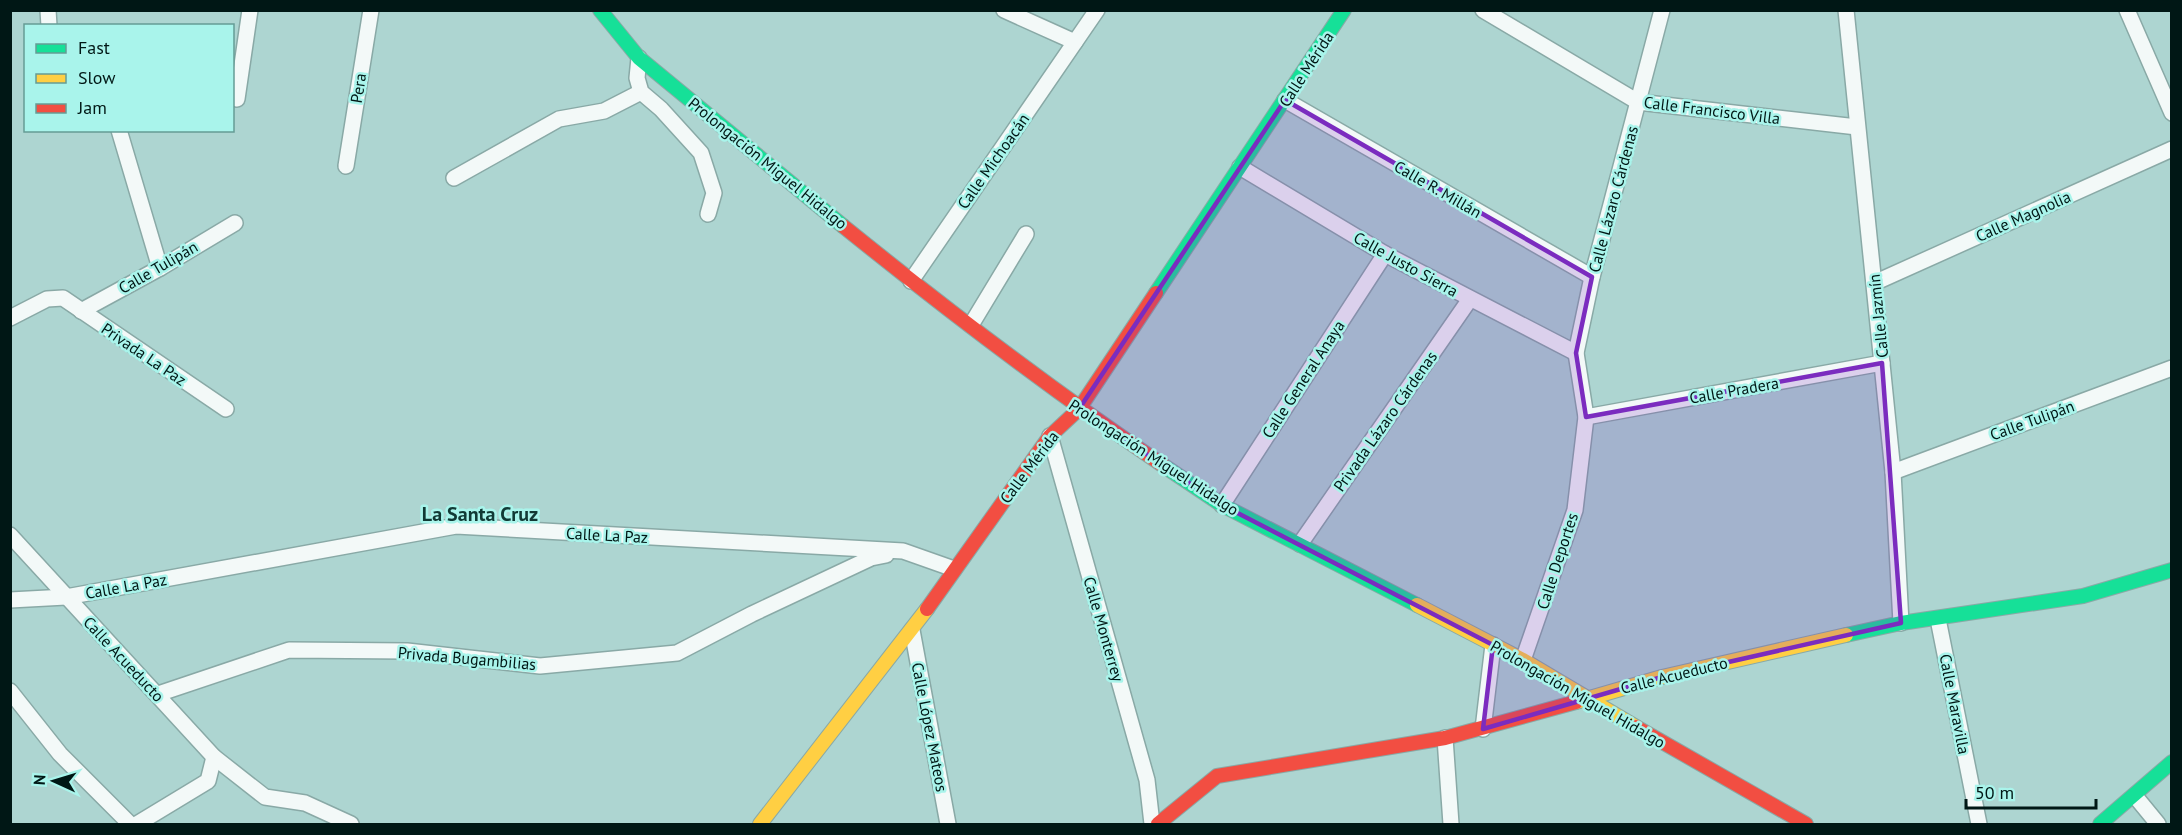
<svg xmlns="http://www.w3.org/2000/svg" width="2182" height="835" font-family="'PT Sans',sans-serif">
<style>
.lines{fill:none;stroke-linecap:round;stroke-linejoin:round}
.street-casing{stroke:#89a9a6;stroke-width:18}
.fast-casing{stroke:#89a9a6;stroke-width:16}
.slow-casing{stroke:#89a9a6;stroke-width:16}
.jam-casing{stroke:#89a9a6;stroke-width:16}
.street{stroke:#f3f9f8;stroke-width:15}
.fast{stroke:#16e098;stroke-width:14}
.slow{stroke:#ffcf43;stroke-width:14}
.jam{stroke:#f24e42;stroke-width:14}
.marked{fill:#7b2cbf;fill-opacity:0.2;stroke:#7b2cbf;stroke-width:4.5;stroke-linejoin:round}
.labels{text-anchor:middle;stroke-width:5;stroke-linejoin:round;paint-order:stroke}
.street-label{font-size:16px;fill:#001715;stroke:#a9f4eb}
.quarter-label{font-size:20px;font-weight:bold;fill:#113935;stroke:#a9f4eb}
</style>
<rect width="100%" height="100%" fill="#add5d1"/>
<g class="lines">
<defs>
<g id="street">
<polyline points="48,10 49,26"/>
<polyline points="1004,10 1075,42"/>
<polyline points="1483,10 1638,102 1857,127"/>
<polyline points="1846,10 1893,472 1901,623"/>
<polyline points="2127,10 2172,113"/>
<polyline points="639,58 637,78 641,92 661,109 701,153 714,193 708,214"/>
<polyline points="237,99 250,10"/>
<polyline points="1285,100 1592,277"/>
<polyline points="119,130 160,268"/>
<polyline points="346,166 371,10"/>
<polyline points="1240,167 1385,254 1576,353"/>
<polyline points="454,178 559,119 604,111 641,92"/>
<polyline points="911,281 1097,10"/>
<polyline points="1874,283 2172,149"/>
<polyline points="81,311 160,268 235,223"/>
<polyline points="10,318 47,299 63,298 226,409"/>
<polyline points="971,325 1026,234"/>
<polyline points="1586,417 1882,363"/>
<polyline points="1050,436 1147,780 1152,824"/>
<polyline points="1893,472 2172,368"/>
<polyline points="1222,505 1385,254"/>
<polyline points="10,535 214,757 265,797 305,803 351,824"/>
<polyline points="1300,544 1470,299"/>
<polyline points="10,600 66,597 456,526 903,551 954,569"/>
<polyline points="1938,619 1979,824"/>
<polyline points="912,630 948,824"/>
<polyline points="1523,660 1575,510 1586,417 1576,353 1592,277 1662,10"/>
<polyline points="10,691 60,754 130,824"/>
<polyline points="158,694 289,650 407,651 540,666 677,653 752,614 871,558 886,555"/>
<polyline points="1483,729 1493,645"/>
<polyline points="1445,738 1451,824"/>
<polyline points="2135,796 2158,824"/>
<polyline points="137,824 208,781 214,757"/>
</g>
<g id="fast">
<polyline points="600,10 639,58 843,226"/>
<polyline points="1156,293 1344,10"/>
<polyline points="1164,466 1222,505 1417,605"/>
<polyline points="1846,635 1901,623 2083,596 2172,570"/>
<polyline points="2100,824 2172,762"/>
</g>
<g id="slow">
<polyline points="1417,605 1523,660 1636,727"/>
<polyline points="1576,702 1662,677 1846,635"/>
<polyline points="760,824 927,609"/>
</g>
<g id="jam">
<path d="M843 226C947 310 1053 391 1164 466"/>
<polyline points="927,609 1050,436 1079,409 1156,293"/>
<polyline points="1636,727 1806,824"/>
<polyline points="1158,824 1217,776 1445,738 1576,702"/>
</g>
</defs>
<use href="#street" class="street-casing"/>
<use href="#fast" class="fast-casing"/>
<use href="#slow" class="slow-casing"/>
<use href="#jam" class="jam-casing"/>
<use href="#street" class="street"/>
<use href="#fast" class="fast"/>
<use href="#slow" class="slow"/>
<use href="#jam" class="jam"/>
</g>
<path class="marked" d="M1285 100 1592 277 1576 353 1586 417 1882 363 1901 623 1662 677 1483 729 1493 645 1222 505 1079 409Z"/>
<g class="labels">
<g class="street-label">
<text transform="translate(1306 69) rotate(-57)" y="6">Calle Mérida</text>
<text transform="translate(358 88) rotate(-81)" y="6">Pera</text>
<text transform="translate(1712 110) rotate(7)" y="6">Calle Francisco Villa</text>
<text transform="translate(993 161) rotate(-55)" y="6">Calle Michoacán</text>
<text transform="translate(768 163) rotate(39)" y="6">Prolongación Miguel Hidalgo</text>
<text transform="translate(1438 189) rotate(30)" y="6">Calle R. Millán</text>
<text transform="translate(1613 199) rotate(-75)" y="6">Calle Lázaro Cárdenas</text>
<text transform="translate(2023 216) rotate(-24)" y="6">Calle Magnolia</text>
<text transform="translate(1406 264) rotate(29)" y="6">Calle Justo Sierra</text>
<text transform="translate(158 267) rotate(-30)" y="6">Calle Tulipán</text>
<text transform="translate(1878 316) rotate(-96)" y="6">Calle Jazmín</text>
<text transform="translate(144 354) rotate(34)" y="6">Privada La Paz</text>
<text transform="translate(1303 379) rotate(-57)" y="6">Calle General Anaya</text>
<text transform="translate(1734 390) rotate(-10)" y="6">Calle Pradera</text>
<text transform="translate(2032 420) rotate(-20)" y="6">Calle Tulipán</text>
<text transform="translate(1385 421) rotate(-55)" y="6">Privada Lázaro Cárdenas</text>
<text transform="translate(1154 457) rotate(33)" y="6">Prolongación Miguel Hidalgo</text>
<text transform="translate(1029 467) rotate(-53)" y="6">Calle Mérida</text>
<text transform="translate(607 535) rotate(3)" y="6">Calle La Paz</text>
<text transform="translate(1557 561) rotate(-72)" y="6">Calle Deportes</text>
<text transform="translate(126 586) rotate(-10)" y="6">Calle La Paz</text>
<text transform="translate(1104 629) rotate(74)" y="6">Calle Monterrey</text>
<text transform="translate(467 658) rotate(5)" y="6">Privada Bugambilias</text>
<text transform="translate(124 659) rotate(47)" y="6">Calle Acueducto</text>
<text transform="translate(1674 675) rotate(-14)" y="6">Calle Acueducto</text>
<text transform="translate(1578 694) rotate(30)" y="6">Prolongación Miguel Hidalgo</text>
<text transform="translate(1955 704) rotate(79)" y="6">Calle Maravilla</text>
<text transform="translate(930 727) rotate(79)" y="6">Calle López Mateos</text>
</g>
<g class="quarter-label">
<text x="480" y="521">La Santa Cruz</text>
</g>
</g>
<rect width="2182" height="835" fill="none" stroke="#001715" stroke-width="24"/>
<rect x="24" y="24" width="210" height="108" fill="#a9f4eb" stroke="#659c95" stroke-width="1.5"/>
<rect x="36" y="44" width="30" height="9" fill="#16e098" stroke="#659c95" stroke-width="1.5"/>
<text x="78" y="54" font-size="18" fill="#001715">Fast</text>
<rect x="36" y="74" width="30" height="9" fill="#ffcf43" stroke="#659c95" stroke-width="1.5"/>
<text x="78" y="84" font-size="18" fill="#001715">Slow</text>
<rect x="36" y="104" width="30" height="9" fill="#f24e42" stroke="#659c95" stroke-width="1.5"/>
<text x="78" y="114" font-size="18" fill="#001715">Jam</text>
<g transform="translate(54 781) rotate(274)" stroke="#a9f4eb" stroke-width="4.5" paint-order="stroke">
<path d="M0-4.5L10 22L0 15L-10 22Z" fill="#001715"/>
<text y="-9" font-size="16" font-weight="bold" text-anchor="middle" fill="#001715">N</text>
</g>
<path d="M1966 799v9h130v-9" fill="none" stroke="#001715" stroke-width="3"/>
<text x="1975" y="799" font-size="18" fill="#001715" stroke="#a9f4eb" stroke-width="4.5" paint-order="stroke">50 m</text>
</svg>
